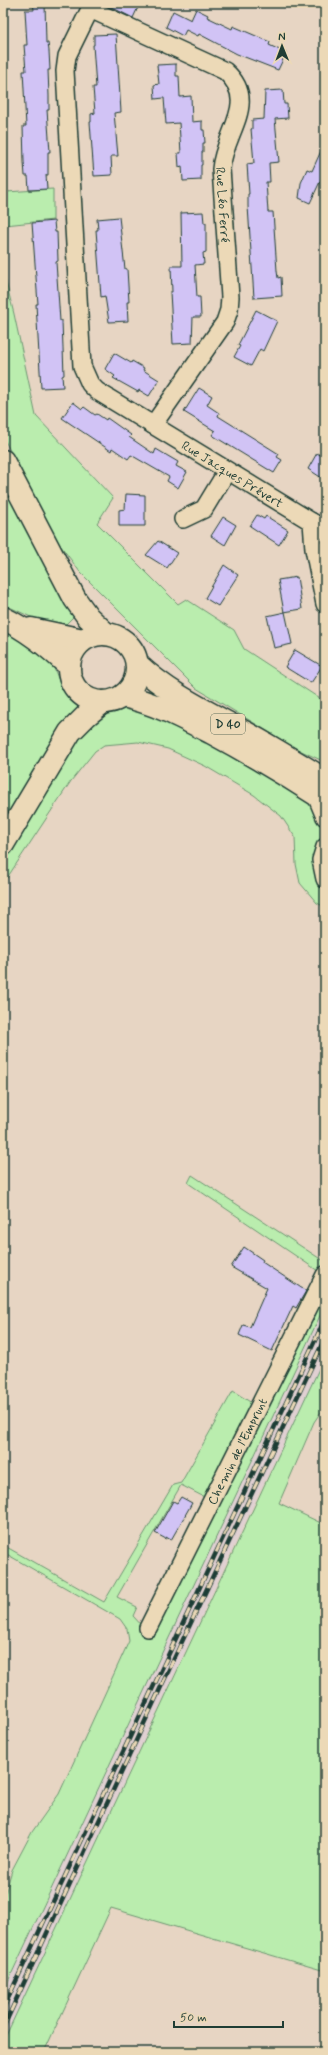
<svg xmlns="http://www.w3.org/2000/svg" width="328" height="2055" font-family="Mynerve,sans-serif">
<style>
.built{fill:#e0d0d2}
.green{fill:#baedae;stroke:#6c9571}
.building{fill:#d1c3f5;stroke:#1f3d34}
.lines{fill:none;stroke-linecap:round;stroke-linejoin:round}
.street-casing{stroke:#1f3d34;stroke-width:20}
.primary-casing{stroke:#1f3d34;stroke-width:25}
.highway-casing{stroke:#1f3d34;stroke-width:25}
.street{stroke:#ecd9b7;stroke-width:17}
.primary{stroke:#ecd9b7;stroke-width:22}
.highway{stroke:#ecd9b7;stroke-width:22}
.rail-casing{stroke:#1f3d34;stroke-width:4.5}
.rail{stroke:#ecd9b7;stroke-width:3;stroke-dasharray:9;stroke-linecap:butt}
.labels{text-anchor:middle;stroke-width:3.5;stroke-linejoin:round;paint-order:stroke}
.shield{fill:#ecd9b7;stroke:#5c6c5b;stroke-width:1}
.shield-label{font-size:12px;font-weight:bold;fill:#1f3d34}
.street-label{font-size:13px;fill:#1f3d34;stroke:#ecd9b7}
</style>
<rect width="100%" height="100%" fill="#e7d5c3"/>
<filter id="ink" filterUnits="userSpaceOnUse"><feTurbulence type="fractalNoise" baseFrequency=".025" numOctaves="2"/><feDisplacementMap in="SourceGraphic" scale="8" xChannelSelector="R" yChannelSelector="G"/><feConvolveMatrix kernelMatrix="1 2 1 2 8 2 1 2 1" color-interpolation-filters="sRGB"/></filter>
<g filter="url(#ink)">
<polygon class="built" points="325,1305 325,1357 254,1504 3,2042 3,1992"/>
<g class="green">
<polygon points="3,187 6,192 53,189 53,220 5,225 3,233"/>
<polygon points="3,270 14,314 36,416 113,498 97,523 178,604 186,599 234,630 244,649 325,702 325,762 297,749 196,688 80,572 57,541 3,437"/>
<polygon points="3,472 74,616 66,624 50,626 3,604"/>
<polygon points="3,630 22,639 50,658 63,691 77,705 79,711 3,832"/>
<polygon points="125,708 137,708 198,734 308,799 319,816 321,825 319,878 325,888 325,907 317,903 300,883 296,864 295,837 281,816 254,795 205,766 168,749 138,742 104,745 95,751 71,781 3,884 3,859 51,779 85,727 96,717"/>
<polygon points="192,1175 322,1260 325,1253 325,1264 321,1273 188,1183"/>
<polygon points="325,1286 325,1305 3,1992 3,1901 12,1870 32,1832 59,1794 129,1641 127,1629 120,1619 3,1552 3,1545 104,1602 173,1485 181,1483 233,1391 255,1405 208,1499 181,1485 117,1597 137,1607 133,1616 144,1628"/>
<polygon points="325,1356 325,1406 314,1422 279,1503 323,1524 325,1521 325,1971 111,1908 44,2052 3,2052 3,2042"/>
</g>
<g class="building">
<polygon points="33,3 45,3 46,43 48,43 49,51 50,70 48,70 49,96 49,110 47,110 50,152 48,152 48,175 46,175 47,189 29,190 28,176 25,176 24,162 23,126 26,126 23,71 26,71 24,45 27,45 25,10 34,10"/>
<polygon points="103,3 140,3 133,18"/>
<polygon points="196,9 208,15 207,17 232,29 233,26 270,42 269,45 286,53 278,70 237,54 199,34 198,36 186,30 183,36 166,27 173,11 191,20"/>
<polygon points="116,34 121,112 114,113 118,156 111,156 112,175 94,176 90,122 91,122 91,114 95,113 93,87 96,87 93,45 94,45 94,35"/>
<polygon points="176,64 176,76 179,76 180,97 191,96 192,122 202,121 202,130 204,130 205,143 203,143 203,152 202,152 202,165 201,165 201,180 183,181 182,166 179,167 178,153 181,153 179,123 166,124 164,98 155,99 154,85 159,84 157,65"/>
<polygon points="283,90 284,104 287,104 288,118 275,119 279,162 269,163 270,182 266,182 268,212 273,212 277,271 278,278 281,277 282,296 254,298 248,206 248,194 249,194 247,164 254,163 251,129 252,129 252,120 264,119 265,91"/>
<polygon points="325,142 325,171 310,203 299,198 301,183 307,169 312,171"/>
<polygon points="203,212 204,223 206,223 206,252 203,253 204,264 195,265 197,297 200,297 201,317 193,317 192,343 173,344 170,292 172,292 171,266 182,266 181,213"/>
<polygon points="119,217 125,269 127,269 129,302 127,302 128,321 109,322 105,296 101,297 96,230 98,230 97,219"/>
<polygon points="54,221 55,232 57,232 58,261 56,262 60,321 62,321 64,375 62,376 63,387 41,388 36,304 38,304 32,223"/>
<polygon points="256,310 277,321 263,351 260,349 251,366 234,357 240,346 238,345"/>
<polygon points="114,353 131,363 132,361 144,368 143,370 159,380 149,396 139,390 138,392 113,378 115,376 105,369"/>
<polygon points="199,388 212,396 207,405 219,413 218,416 279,454 277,457 282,460 274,473 212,435 215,431 184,412"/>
<polygon points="73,402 82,409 84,407 95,415 97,414 106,420 107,418 131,435 129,437 154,454 156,449 178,462 176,466 187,472 178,488 167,481 169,477 131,455 128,459 112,448 111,451 62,418"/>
<polygon points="317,453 325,458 325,480 308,469"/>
<polygon points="126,494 145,495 145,526 119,526 119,510 125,509"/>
<polygon points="257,515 264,519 266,516 288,530 279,545 250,526"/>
<polygon points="223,517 236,525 225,545 211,536"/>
<polygon points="158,541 177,553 167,568 146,555"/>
<polygon points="224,565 238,575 218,606 205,598"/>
<polygon points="297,577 302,609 284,612 278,580"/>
<polygon points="285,612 292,644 274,648 267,616"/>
<polygon points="295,650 322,666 311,683 285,667"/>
<polygon points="244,1247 263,1260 262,1262 306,1291 296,1308 293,1306 272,1351 239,1335 243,1325 250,1327 267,1288 231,1267"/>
<polygon points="181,1497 192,1503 171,1540 166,1537 166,1539 155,1533 173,1501 177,1503"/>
</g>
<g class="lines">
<defs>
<g id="street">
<path id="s1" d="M93 3 67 56 65 71 82 366 90 384 97 391 325 530"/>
<path id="s2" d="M90 9 225 71C260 102 224 132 221 169L230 297 229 310 225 322 153 425"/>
<polyline points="183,519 204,509 227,471"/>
<polyline points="312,522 314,549 325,604"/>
<polyline points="315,793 325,817"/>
<polyline points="325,847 321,860 325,879"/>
<path id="s3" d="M148 1628 325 1275"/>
</g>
<g id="primary">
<circle cx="103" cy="668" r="34"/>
<path d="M137 664C169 694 208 712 246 733 273 748 299 764 325 780"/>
<path d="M123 696C155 703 183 718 212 733 251 754 288 776 325 800"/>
</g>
<g id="highway">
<polyline points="3,461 75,599 88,617 106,634"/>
<path d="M3 618C28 630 49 647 69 666"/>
<polyline points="31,629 83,640"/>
<polyline points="3,844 70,732 87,715 103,702"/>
</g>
</defs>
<use href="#street" class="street-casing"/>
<use href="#primary" class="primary-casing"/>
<use href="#highway" class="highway-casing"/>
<use href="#street" class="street"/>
<use href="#primary" class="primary"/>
<use href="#highway" class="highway"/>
<defs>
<g id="rail">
<polyline points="3,2009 325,1319"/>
<polyline points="3,2028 179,1648 325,1338"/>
</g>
</defs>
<use href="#rail" class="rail-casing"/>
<use href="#rail" class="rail"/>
</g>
</g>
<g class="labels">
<rect class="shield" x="211" y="714" width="34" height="20" rx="3"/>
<g class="shield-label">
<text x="228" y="728">D 40</text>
</g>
<g class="street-label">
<text dy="5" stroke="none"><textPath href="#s2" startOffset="290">Rue Léo Ferré</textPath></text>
<text dy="5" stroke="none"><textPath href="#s1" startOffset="558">Rue Jacques Prévert</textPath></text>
<text dy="5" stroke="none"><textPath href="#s3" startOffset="198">Chemin de l'Emprunt</textPath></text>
</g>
</g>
<rect width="328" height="2055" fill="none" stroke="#ecd9b7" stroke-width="16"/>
<rect x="8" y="8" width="312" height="2039" fill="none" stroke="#1f3d34" stroke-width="1.5" filter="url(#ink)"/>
<g transform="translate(282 46) rotate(359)" stroke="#ecd9b7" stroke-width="3" paint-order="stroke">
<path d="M0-3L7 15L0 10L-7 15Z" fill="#1f3d34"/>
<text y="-6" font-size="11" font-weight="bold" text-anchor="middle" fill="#1f3d34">N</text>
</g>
<path d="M174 2021v6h109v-6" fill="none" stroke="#1f3d34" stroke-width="2"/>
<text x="180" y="2021" font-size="12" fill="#1f3d34" stroke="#ecd9b7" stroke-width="3" paint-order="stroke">50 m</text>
</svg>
